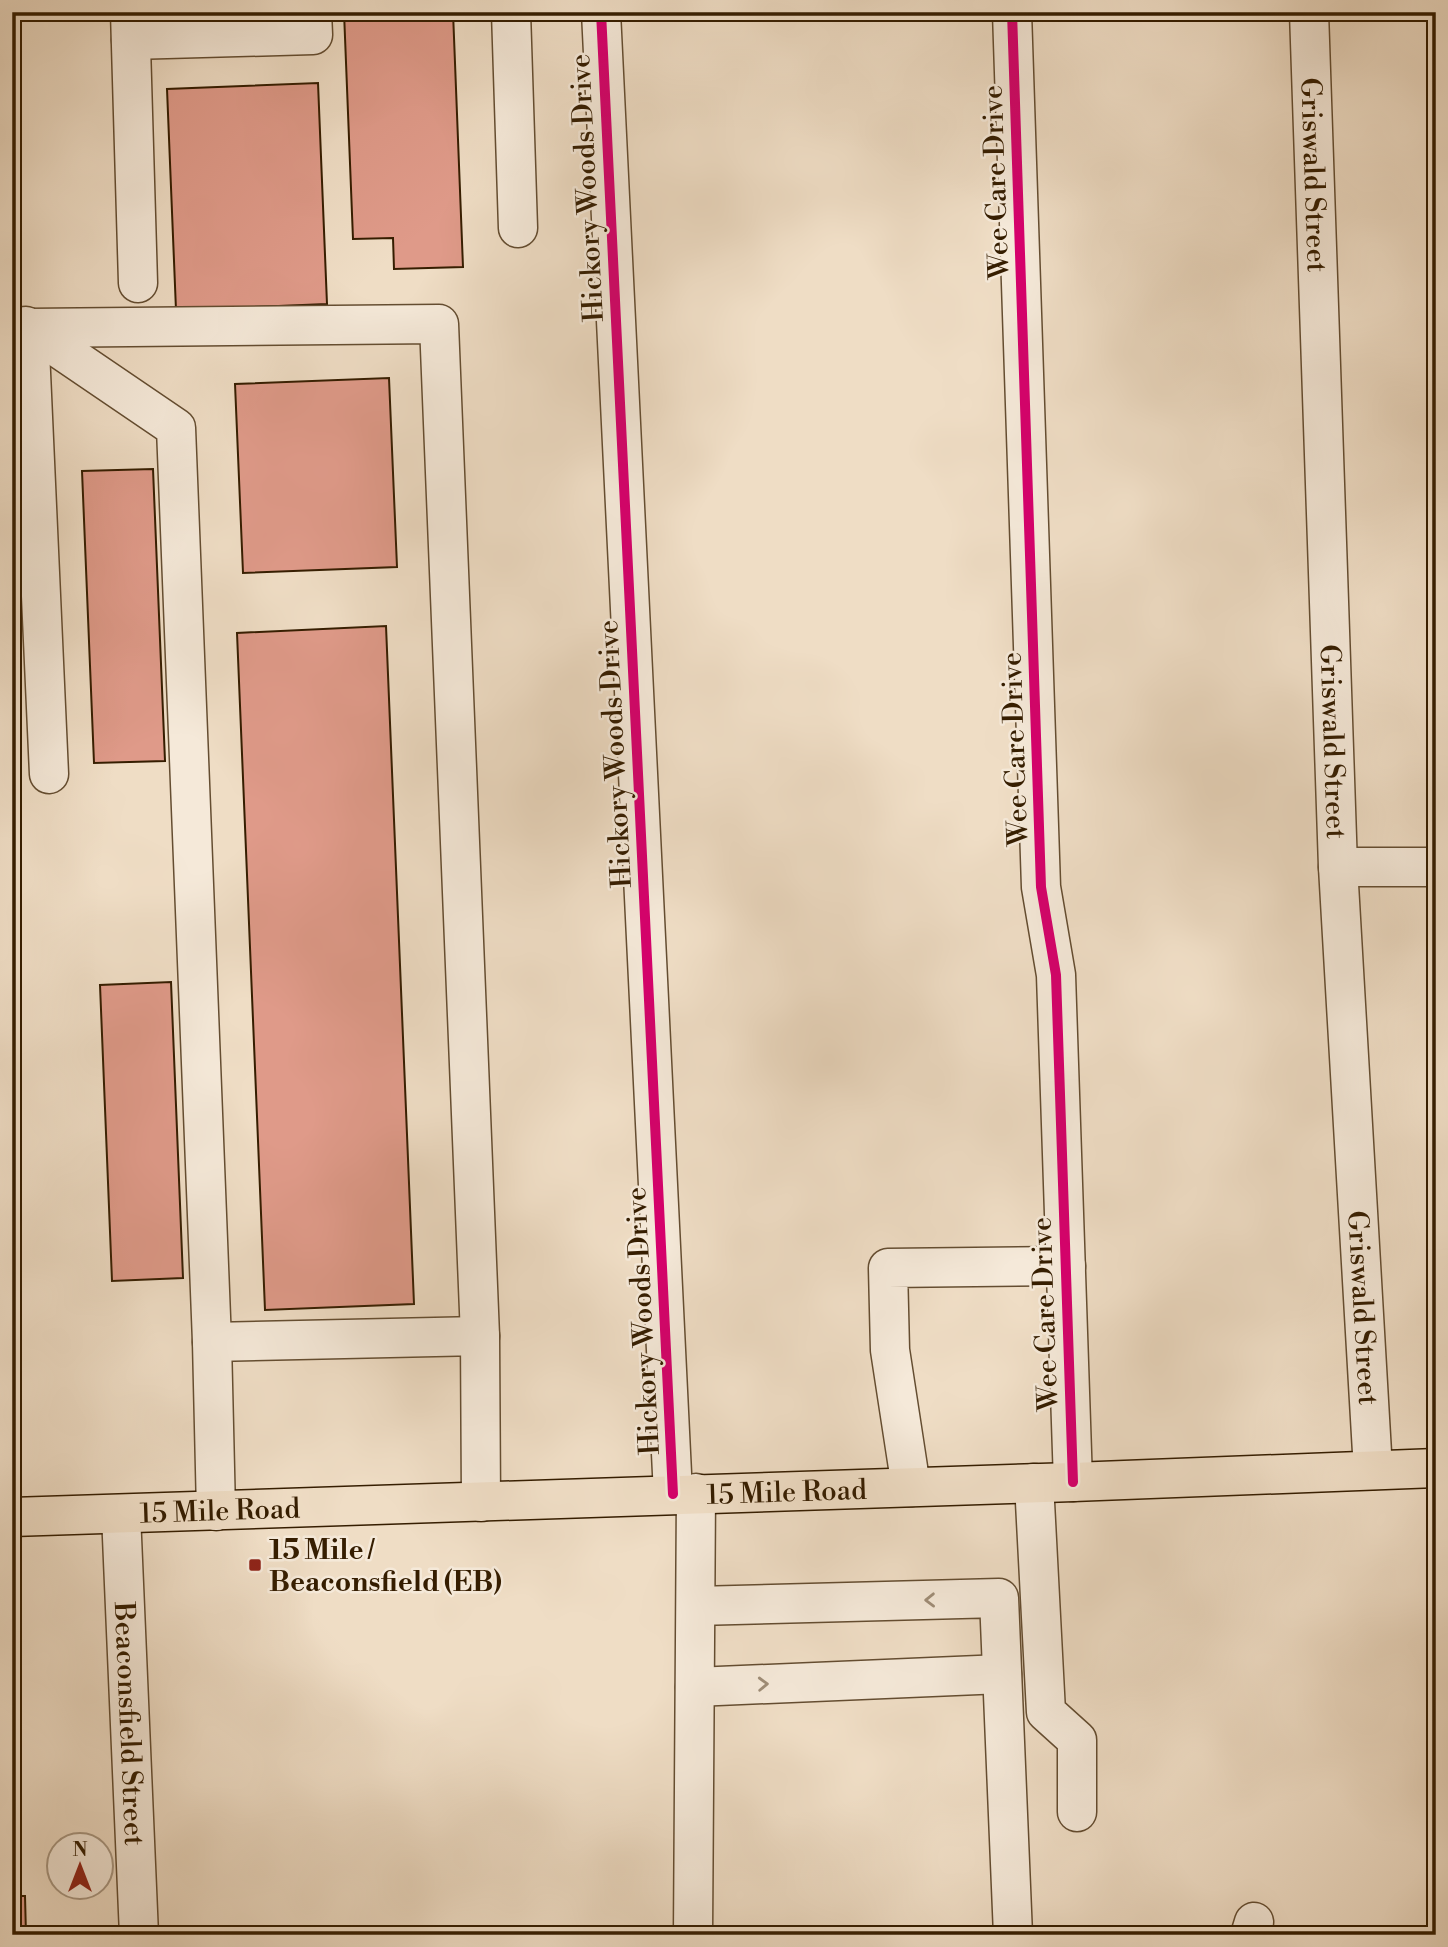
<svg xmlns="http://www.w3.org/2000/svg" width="1448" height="1947" font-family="'Libre Bodoni',serif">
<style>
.building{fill:#df9a89;stroke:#351d00;stroke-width:2}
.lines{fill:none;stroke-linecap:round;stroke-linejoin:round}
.minor-casing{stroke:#644d31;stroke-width:41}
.major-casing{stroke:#351d00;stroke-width:41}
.minor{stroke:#f5e9d9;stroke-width:38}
.major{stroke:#efddc5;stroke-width:38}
.cycleway-casing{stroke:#f5e9d9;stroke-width:15}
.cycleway{stroke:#d6006c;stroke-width:10}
.oneway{stroke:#9f8d77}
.poi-dot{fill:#8f2418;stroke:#f5e9d9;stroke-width:2.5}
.labels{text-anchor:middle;stroke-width:5;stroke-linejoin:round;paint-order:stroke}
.street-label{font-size:28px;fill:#351d00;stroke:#f5e9d9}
.poi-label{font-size:28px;font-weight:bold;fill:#351d00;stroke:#f5e9d9;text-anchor:start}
</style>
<rect width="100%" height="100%" fill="#efddc5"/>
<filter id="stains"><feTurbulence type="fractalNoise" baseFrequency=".00286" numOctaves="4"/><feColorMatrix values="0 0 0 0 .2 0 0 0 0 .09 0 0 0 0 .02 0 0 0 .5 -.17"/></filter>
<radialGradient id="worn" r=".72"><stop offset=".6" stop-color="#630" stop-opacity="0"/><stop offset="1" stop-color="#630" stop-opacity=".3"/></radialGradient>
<g class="building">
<polygon points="344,12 453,12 463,267 394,269 393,238 353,239"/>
<polygon points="318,83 327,304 176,310 167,89"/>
<polygon points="389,378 397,567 243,573 235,384"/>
<polygon points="153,469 165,761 94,763 82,471"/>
<polygon points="386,626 414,1304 265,1310 237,633"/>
<polygon points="171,982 183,1278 112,1281 100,985"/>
<polygon points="12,1896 25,1896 26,1935 12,1935"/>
</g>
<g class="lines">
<defs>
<g id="minor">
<polyline points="130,12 138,283"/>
<polyline points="511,12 518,228"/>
<polyline points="601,12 673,1494"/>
<polyline points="1012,12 1041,887 1056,975 1073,1482"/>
<path id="s1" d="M1309 12 1338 867 1373 1470"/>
<polyline points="131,40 313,35 312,12"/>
<polyline points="26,326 176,428 212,1342 216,1511"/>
<polyline points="49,774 29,328 439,324 480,1336"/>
<polyline points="1338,867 1436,867"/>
<polyline points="212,1342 480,1336 481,1502"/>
<polyline points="1034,1483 1046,1712 1077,1740 1077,1812"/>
<polyline points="911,1487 890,1350 888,1268 1066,1266"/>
<path id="s2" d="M121 1514 139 1935"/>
<polyline points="696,1606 999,1598 1013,1935"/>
<polyline points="695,1687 1002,1674"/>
<polyline points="693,1935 696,1493"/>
<polyline points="1250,1935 1254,1922"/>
</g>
<g id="major">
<path id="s3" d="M12 1517 1073 1482 1436 1468"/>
</g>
</defs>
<use href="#minor" class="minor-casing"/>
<use href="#major" class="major-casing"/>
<use href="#minor" class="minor"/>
<use href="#major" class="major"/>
<defs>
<g id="cycleway">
<polyline points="601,12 673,1494"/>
<polyline points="1012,12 1041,887 1056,975 1073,1482"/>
</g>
</defs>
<use href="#cycleway" class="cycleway-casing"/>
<use href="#cycleway" class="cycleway"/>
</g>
<defs><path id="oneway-chevron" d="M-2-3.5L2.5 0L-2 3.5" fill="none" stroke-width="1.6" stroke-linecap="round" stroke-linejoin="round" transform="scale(1.75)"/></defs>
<g class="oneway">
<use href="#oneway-chevron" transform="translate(930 1600) rotate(179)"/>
<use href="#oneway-chevron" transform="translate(763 1684) rotate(-2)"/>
</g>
<rect class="poi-dot" x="248" y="1558" width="14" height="14" rx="3.5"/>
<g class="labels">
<g class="street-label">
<text dy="10" stroke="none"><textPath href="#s1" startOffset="163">Griswald Street</textPath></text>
<text transform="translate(995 182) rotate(-92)" y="10">Wee Care Drive</text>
<text transform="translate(586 188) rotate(-93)" y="10">Hickory Woods Drive</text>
<text dy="10" stroke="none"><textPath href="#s1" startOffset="730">Griswald Street</textPath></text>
<text transform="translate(1014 749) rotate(-92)" y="10">Wee Care Drive</text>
<text transform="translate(614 754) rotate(-93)" y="10">Hickory Woods Drive</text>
<text dy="10" stroke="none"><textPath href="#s1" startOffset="1297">Griswald Street</textPath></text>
<text transform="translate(1044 1314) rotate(-92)" y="10">Wee Care Drive</text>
<text transform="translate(642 1321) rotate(-93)" y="10">Hickory Woods Drive</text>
<text dy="10" stroke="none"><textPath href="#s3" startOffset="775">15 Mile Road</textPath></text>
<text dy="10" stroke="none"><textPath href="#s3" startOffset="208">15 Mile Road</textPath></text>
<text dy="10" stroke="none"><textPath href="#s2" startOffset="210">Beaconsfield Street</textPath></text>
</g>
<g class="poi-label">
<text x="269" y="1559">15 Mile /<tspan x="269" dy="32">Beaconsfield (EB)</tspan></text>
</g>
</g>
<rect width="1448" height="1947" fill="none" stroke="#efddc5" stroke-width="42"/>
<rect x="14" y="14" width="1420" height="1919" fill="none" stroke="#351d00" stroke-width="3.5"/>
<rect x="21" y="21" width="1406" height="1905" fill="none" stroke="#351d00" stroke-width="2"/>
<g transform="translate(80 1866)"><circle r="33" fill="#f5e9d9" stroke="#a89782" stroke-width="2"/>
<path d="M0-5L12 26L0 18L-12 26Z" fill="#8f2418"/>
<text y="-10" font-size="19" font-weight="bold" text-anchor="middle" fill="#351d00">N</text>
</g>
<rect width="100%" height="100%" filter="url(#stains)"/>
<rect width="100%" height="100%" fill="url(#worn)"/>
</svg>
